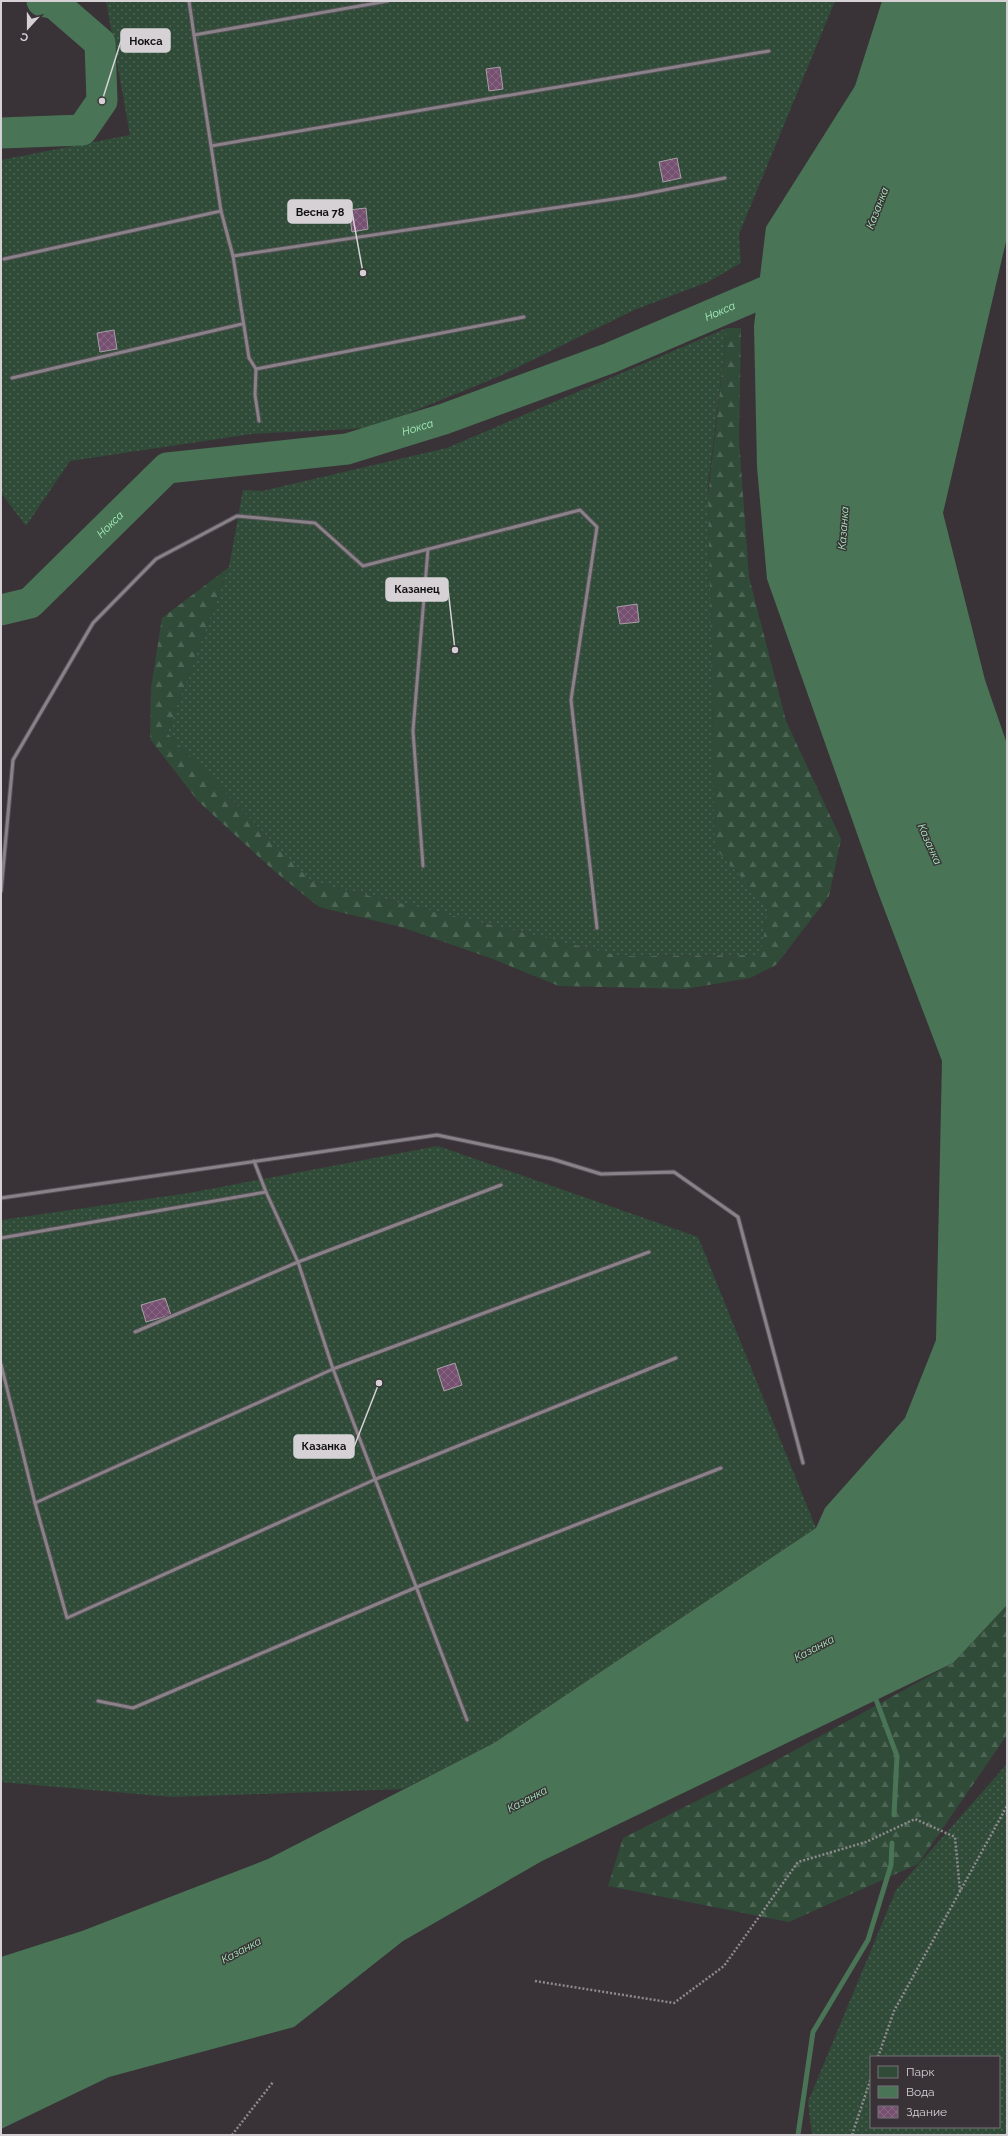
<svg xmlns="http://www.w3.org/2000/svg" width="1008" height="2136" font-family="Raleway,sans-serif">
<style>
.green{fill:url(#green-dots);fill-rule:evenodd}
.forest{fill:url(#forest-firs)}
.water{fill:#497556}
.lines{fill:none;stroke-linecap:round;stroke-linejoin:round}
.stream{stroke:#497556;stroke-width:5}
.river{stroke:#497556;stroke-width:31}
.building{fill:url(#building-cross-hatch);stroke:#a79fa6}
.lane-casing{stroke:#565156;stroke-width:5}
.path{stroke:#8f8a8e;stroke-width:2.5;stroke-dasharray:2 2;stroke-linecap:butt}
.lane{stroke:#8a8289;stroke-width:3}
.labels{text-anchor:middle;stroke-width:3;stroke-linejoin:round;paint-order:stroke}
.water-label{font-size:11px;font-style:italic;fill:#a9f0bd;stroke:#393338}
.leader{fill:none;stroke:#d5d1d5;stroke-width:1.5}
.callout-dot{fill:#d5d1d5;stroke:#393338;stroke-width:1.5}
.callout{fill:#d5d1d5;stroke:#d5d1d5;stroke-width:1.5}
.callout-label{font-size:11px;text-anchor:middle;font-weight:bold;fill:#111}
</style>
<defs>
<pattern id="green-dots" width="8" height="8" patternUnits="userSpaceOnUse"><rect width="8" height="8" fill="#304c38"/><path d="M2 2h.1M6 6h.1" fill="none" stroke="#4d6554" stroke-width="1.8" stroke-linecap="round"/></pattern>
<pattern id="forest-firs" width="22" height="20" patternUnits="userSpaceOnUse"><rect width="22" height="20" fill="#304c38"/><path d="M5 1l3.5 6h-7zM16 11l3.5 6h-7z" fill="#4d6554"/></pattern>
<pattern id="building-cross-hatch" width="8" height="8" patternUnits="userSpaceOnUse"><rect width="8" height="8" fill="#765071"/><path d="M0 0l8 8M0 8l8-8" fill="none" stroke="#896884"/></pattern>
</defs>
<rect width="100%" height="100%" fill="#393338"/>
<g class="green">
<polygon points="106,1 835,1 739,234 741,263 708,282 634,310 500,376 372,428 251,434 70,461 26,526 1,493 1,160 130,135"/>
<polygon points="727,328 708,486 715,848 768,907 761,955 620,956 312,882 167,733 229,567 243,490 262,491 447,448"/>
<polygon points="438,1146 698,1237 816,1528 494,1743 403,1789 172,1797 1,1782 1,1220 189,1193"/>
<path d="M1007 1764V2135H812L808 2102 896 1890ZM871 2057H999V2127H871Z"/>
</g>
<g class="forest">
<polygon points="727,328 741,328 739,440 749,577 786,721 841,839 829,896 776,965 750,978 685,989 559,986 493,959 401,927 319,907 273,870 198,801 150,739 151,688 162,618 229,567 167,733 312,882 620,956 761,955 768,907 715,848 708,496"/>
<polygon points="1007,1605 1007,1735 918,1864 789,1922 608,1886 623,1838 768,1765 953,1663"/>
</g>
<polygon class="water" points="882,1 1007,1 1007,237 943,513 985,680 1007,744 1007,1605 953,1663 542,1861 403,1941 294,2027 109,2077 1,2129 1,1957 82,1931 268,1859 494,1743 816,1528 825,1508 905,1418 936,1340 942,1061 877,890 767,579 757,467 754,326 766,227 855,86"/>
<g class="lines">
<g class="stream">
<polyline points="874,1694 897,1756 894,1815"/>
<polyline points="798,2135 813,2032 868,1940 891,1865 892,1843"/>
</g>
<g class="river">
<polyline points="1,133 82,130 102,101 100,43 55,4 42,1"/>
<path id="s1" d="M1 610 30 603 167 468 347 449 444 419 610 358 795 279"/>
</g>
</g>
<g class="building">
<polygon points="500,67 503,89 489,91 486,69"/>
<polygon points="677,158 681,178 663,182 659,162"/>
<polygon points="366,208 368,229 352,232 349,210"/>
<polygon points="114,330 117,349 100,352 97,333"/>
<polygon points="637,604 639,622 620,624 617,607"/>
<polygon points="165,1298 171,1315 146,1322 141,1305"/>
<polygon points="455,1363 462,1385 444,1391 437,1369"/>
</g>
<g class="lines">
<defs>
<g id="lane">
<polyline points="189,1 194,35"/>
<polyline points="211,146 769,51"/>
<polyline points="233,256 634,196 725,178"/>
<polyline points="4,259 221,211"/>
<polyline points="256,369 524,317"/>
<polyline points="12,378 242,324"/>
<polyline points="259,421 255,395 256,369 249,358 233,256 221,211 194,35 388,1"/>
<polyline points="423,866 413,731 428,549"/>
<polyline points="1,891 13,760 93,623 156,559 237,516 315,523 363,566 580,510 597,527 571,700 597,928"/>
<polyline points="254,1161 266,1192 298,1262 333,1369 467,1720"/>
<polyline points="1,1198 437,1135 552,1159 601,1174 674,1172 738,1217 803,1463"/>
<polyline points="1,1238 266,1192"/>
<polyline points="135,1332 298,1262 501,1185"/>
<polyline points="1,1364 35,1503 67,1618 376,1479 676,1358"/>
<polyline points="35,1503 333,1369 649,1252"/>
<polyline points="98,1701 133,1708 417,1587 721,1468"/>
</g>
</defs>
<use href="#lane" class="lane-casing"/>
<g class="path">
<polyline points="535,1981 674,2003 724,1966 798,1862 866,1842 915,1819 955,1837 960,1891"/>
<polyline points="878,2057 894,2011 1007,1806"/>
<polyline points="232,2135 273,2082"/>
<polyline points="852,2135 871,2078"/>
</g>
<use href="#lane" class="lane"/>
</g>
<g class="labels">
<g class="water-label">
<text transform="translate(877 208) rotate(-69)" y="4">Казанка</text>
<text dy="4" stroke="none"><textPath href="#s1" startOffset="801">Нокса</textPath></text>
<text dy="4" stroke="none"><textPath href="#s1" startOffset="477">Нокса</textPath></text>
<text dy="4" stroke="none"><textPath href="#s1" startOffset="142">Нокса</textPath></text>
<text transform="translate(843 528) rotate(-86)" y="4">Казанка</text>
<text transform="translate(930 844) rotate(66)" y="4">Казанка</text>
<text transform="translate(814 1648) rotate(-28)" y="4">Казанка</text>
<text transform="translate(527 1799) rotate(-28)" y="4">Казанка</text>
<text transform="translate(241 1950) rotate(-28)" y="4">Казанка</text>
</g>
</g>
<path class="leader" d="M102 101L121 41M363 273L352 212M455 650L448 589M379 1383L354 1447"/>
<g class="callout-dot">
<circle cx="102" cy="101" r="4"/>
<circle cx="363" cy="273" r="4"/>
<circle cx="455" cy="650" r="4"/>
<circle cx="379" cy="1383" r="4"/>
</g>
<g class="callout">
<rect x="121" y="29" width="49" height="23" rx="4"/>
<rect x="288" y="200" width="64" height="23" rx="4"/>
<rect x="386" y="578" width="62" height="23" rx="4"/>
<rect x="294" y="1435" width="60" height="23" rx="4"/>
</g>
<g class="callout-label">
<text x="146" y="45">Нокса</text>
<text x="320" y="216">Весна 78</text>
<text x="417" y="593">Казанец</text>
<text x="324" y="1450">Казанка</text>
</g>
<rect width="1008" height="2136" fill="none" stroke="#d5d1d5" stroke-width="4"/>
<rect x="870" y="2056" width="130" height="72" fill="#393338" stroke="#777277"/>
<rect x="878" y="2066" width="20" height="12" fill="#304c38" stroke="#777277"/>
<text x="906" y="2076" font-size="12" fill="#d5d1d5">Парк</text>
<rect x="878" y="2086" width="20" height="12" fill="#497556" stroke="#777277"/>
<text x="906" y="2096" font-size="12" fill="#d5d1d5">Вода</text>
<rect x="878" y="2106" width="20" height="12" fill="url(#building-cross-hatch)" stroke="#777277"/>
<text x="906" y="2116" font-size="12" fill="#d5d1d5">Здание</text>
<g transform="translate(28 28) rotate(201)" stroke="#393338" stroke-width="3" paint-order="stroke">
<path d="M0-3L7 15L0 10L-7 15Z" fill="#d5d1d5"/>
<text y="-6" font-size="11" font-weight="bold" text-anchor="middle" fill="#d5d1d5">С</text>
</g>
</svg>
